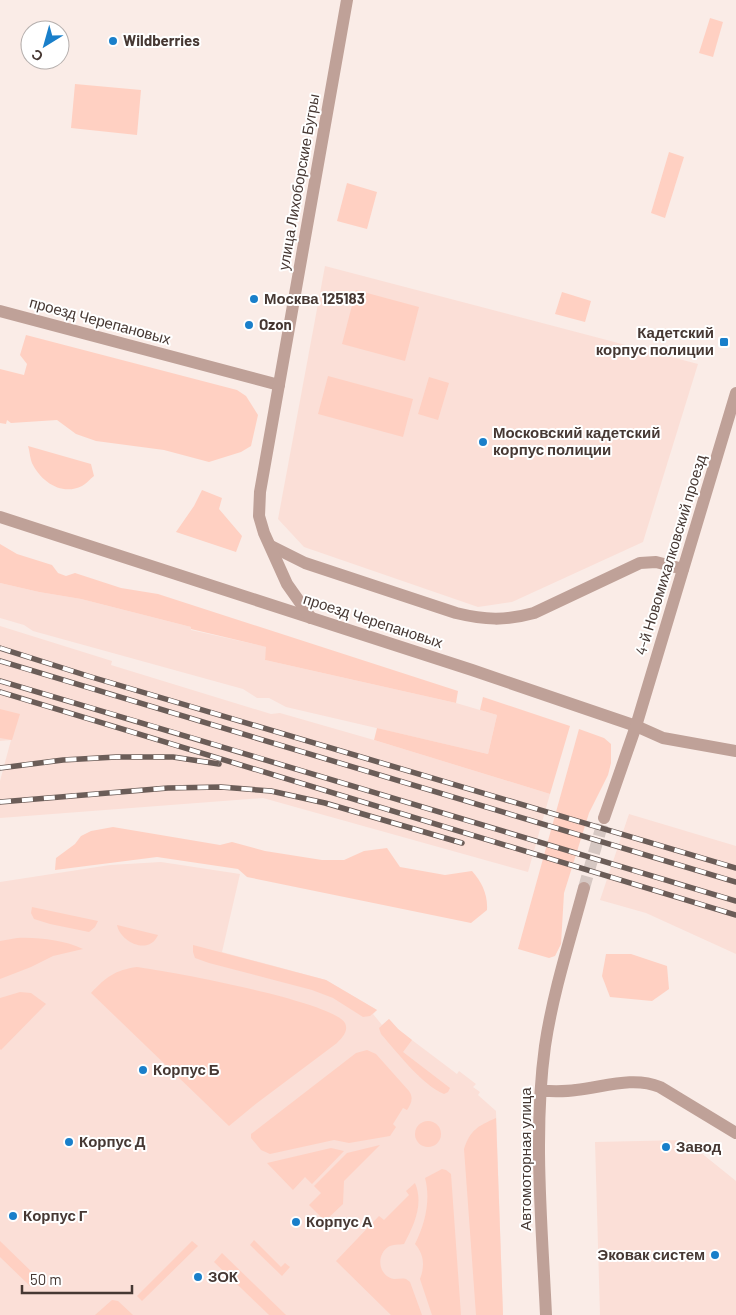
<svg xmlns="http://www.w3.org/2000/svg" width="736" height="1315" font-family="Barlow,sans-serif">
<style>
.built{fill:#fbdfd7}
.green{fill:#ffd0c2}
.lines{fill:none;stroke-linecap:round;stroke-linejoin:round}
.tertiary-tunnel{stroke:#d6c8c3;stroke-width:12;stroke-dasharray:12 6;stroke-linecap:butt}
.minor{stroke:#bfa198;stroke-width:12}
.tertiary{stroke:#bfa198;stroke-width:12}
.rail-casing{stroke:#6b5d58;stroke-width:5.5}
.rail{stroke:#fff;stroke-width:4;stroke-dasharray:11;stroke-linecap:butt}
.poi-dot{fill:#197fca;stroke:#fff;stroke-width:2}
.labels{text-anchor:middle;stroke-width:4;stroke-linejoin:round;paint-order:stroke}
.poi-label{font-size:15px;font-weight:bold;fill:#463833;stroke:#fff;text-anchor:start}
.street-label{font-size:15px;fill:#463833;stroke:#fff}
</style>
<rect width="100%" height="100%" fill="#faece7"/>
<g class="built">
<polygon points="325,266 698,364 643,542 512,602 478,607 304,547 278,519"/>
<polygon points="0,583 39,592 81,599 191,627 191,630 267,647 265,660 456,703 497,715 488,754 286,707 269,698 257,698 243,689 33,631 24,625 0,618"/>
<polygon points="0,626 112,661 111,665 271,714 280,713 374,740 550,794 528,872 263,798 0,818 0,781 11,740 0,741"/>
<polygon points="629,814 736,846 736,954 646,913 600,900"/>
<polygon points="161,862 240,874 222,952 326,980 377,1010 373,1014 382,1025 389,1019 400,1031 457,1074 459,1071 476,1084 473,1087 480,1092 478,1095 496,1111 503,1315 0,1315 0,882 110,865"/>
<polygon points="685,1140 736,1181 736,1315 600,1315 595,1142"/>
</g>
<g class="green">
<polygon points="710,18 723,22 713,57 699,53"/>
<polygon points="75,84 141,90 137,135 71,128"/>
<polygon points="669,152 684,157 665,218 651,213"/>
<polygon points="347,183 377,192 367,229 337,221"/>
<polygon points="356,290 419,307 405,361 342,344"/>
<polygon points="562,292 591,301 585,322 555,314"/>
<polygon points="26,335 237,390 246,396 258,415 251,446 241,452 209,462 164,450 96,441 76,434 57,420 11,423 7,420 6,424 0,423 0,369 24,375 27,364 20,355"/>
<polygon points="328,376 413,399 403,437 318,414"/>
<polygon points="429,377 449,383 438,420 418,414"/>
<path d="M28 446 91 464 94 476C90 479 86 484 82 486 62 496 42 482 33 465 30 460 30 452 28 446Z"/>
<polygon points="202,490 222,498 219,509 242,536 236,552 176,532 194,506"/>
<polygon points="0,544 17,554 52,565 58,573 66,576 75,573 121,588 158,594 458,691 456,703 265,660 266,647 191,629 191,627 81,599 39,592 0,583"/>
<polygon points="483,697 570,726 550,794 374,740 377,728 488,754 497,715 480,710"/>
<polygon points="0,709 20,714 12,740 0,738"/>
<polygon points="579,729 604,738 611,744 611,763 608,775 589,813 564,893 561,944 555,956 549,958 518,949"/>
<path d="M113 827 220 845 232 842 265 851 322 860H344L364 851 387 848 400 867 445 875 472 871C482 882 488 895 487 910L471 923 247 877 238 869 157 857 55 870 56 858 75 844 81 836 91 831Z"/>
<polygon points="32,907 98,921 95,927 89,932 50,924 34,919 31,913"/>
<path d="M117 925 158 935C149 956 120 942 117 925Z"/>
<path d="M17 938C38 937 64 940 83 949L53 956 31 967 0 979V941Z"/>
<polygon points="193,945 326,980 377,1010 370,1016 363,1017 333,998 312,990 209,963 195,958 193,952"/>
<polygon points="606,954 631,954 667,966 669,989 652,1001 610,997 602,976"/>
<path d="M137 967C168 971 332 1001 345 1023 349 1031 342 1038 337 1043L257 1103 229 1126 91 993C106 977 115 970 137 967Z"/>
<polygon points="20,992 31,993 46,1004 1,1050 0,1049 0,998"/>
<path d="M389 1019 398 1029 412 1040 403 1052 450 1088 448 1092 444 1094C422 1085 397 1052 381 1034L379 1028Z"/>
<path d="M367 1050 376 1054 409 1091C414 1098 411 1104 407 1110L403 1108 393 1124 396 1127 390 1136 349 1143 334 1140 270 1154 261 1150 251 1138V1134L356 1053Z"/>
<path d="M496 1118 503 1315H476L464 1149C470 1130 478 1126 496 1118Z"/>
<circle cx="428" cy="1134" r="13"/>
<polygon points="380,1145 344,1181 343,1204 325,1221 309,1205 321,1193 314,1186 347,1153"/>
<polygon points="331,1148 344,1151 312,1184 305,1177 293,1190 267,1163"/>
<path d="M442 1169 446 1170 451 1174 461 1315H432L420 1279C425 1266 424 1254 415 1244 425 1224 431 1200 425 1178Z"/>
<path d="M415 1183C424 1204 414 1225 404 1244 399 1245 393 1244 388 1247 376 1255 378 1276 394 1279 398 1279 402 1278 406 1279L410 1282 422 1315H391L336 1261 379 1216 384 1220 409 1195 406 1191Z"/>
<polygon points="254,1240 281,1267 285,1263 290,1267 282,1276 250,1245"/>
<polygon points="0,1241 38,1278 30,1286 0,1257"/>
<polygon points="192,1241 198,1246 142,1301 137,1296"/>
<polygon points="222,1253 286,1315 269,1315 214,1262"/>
<polygon points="112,1300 118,1301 133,1315 95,1315"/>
</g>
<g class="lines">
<polyline class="tertiary-tunnel" points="584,888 604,818"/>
<g class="minor">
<polyline points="0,311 279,385"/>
<polyline points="0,517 472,670 636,726 663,738 736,751"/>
<path d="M271 546 305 563 456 613C485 620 505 621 534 613L640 563 656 562 683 569"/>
<polyline points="311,618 287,584 264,533 259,516 260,492 347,0"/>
<path d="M541 1091C552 1091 564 1092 576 1090 604 1087 633 1076 660 1087L736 1133"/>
</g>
<g class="tertiary">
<polyline points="604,818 636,726 736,393"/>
<path d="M546 1315C542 1227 533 1133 545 1046 553 992 570 940 584 888"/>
</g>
<defs>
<g id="rail">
<polyline points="0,648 88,676 736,868"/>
<polyline points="0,661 736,882"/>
<path d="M0 681C246 753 490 828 736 901"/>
<polyline points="0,692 736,915"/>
<polyline points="0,768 63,760 116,757 173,757 219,764"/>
<polyline points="0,802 168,788 221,787 271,791 325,803 462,843"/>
</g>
</defs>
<use href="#rail" class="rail-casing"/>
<use href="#rail" class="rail"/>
</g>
<g class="poi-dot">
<circle cx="113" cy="41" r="5"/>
<circle cx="254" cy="299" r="5"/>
<circle cx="249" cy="325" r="5"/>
<rect x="719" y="337" width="10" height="10" rx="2.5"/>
<circle cx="483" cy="442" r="5"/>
<circle cx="143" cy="1070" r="5"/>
<circle cx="69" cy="1142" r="5"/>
<circle cx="666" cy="1147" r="5"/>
<circle cx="13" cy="1216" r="5"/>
<circle cx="296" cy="1222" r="5"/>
<circle cx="715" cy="1255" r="5"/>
<circle cx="198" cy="1277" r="5"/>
</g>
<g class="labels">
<g class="poi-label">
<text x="123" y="46">Wildberries</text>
<text x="264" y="304">Москва 125183</text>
<text x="259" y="330">Ozon</text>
<text x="714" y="338" text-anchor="end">Кадетский<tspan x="714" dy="17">корпус полиции</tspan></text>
<text x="493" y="438">Московский кадетский<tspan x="493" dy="17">корпус полиции</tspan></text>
<text x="153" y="1075">Корпус Б</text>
<text x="79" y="1147">Корпус Д</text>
<text x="676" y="1152">Завод</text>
<text x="23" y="1221">Корпус Г</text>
<text x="306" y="1227">Корпус А</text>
<text x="705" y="1260" text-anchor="end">Эковак систем</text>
<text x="208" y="1282">ЗОК</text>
</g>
<g class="street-label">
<text transform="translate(299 182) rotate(-80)" y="5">улица Лихоборские Бугры</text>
<text transform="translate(100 321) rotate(15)" y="5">проезд Черепановых</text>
<text transform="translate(671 555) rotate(-73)" y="5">4-й Новомихалковский проезд</text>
<text transform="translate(373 621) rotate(18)" y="5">проезд Черепановых</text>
<text transform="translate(526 1159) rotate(-90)" y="5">Автомоторная улица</text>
</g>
</g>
<g transform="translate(45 45) rotate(217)"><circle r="24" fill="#ffffff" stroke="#b5afad"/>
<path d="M0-4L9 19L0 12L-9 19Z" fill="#197fca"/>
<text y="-8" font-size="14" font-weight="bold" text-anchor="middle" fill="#463833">С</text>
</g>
<path d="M22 1285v8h110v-8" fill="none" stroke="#463833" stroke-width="2.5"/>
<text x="30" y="1285" font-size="15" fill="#463833" stroke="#ffffff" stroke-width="4" paint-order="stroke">50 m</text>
</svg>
